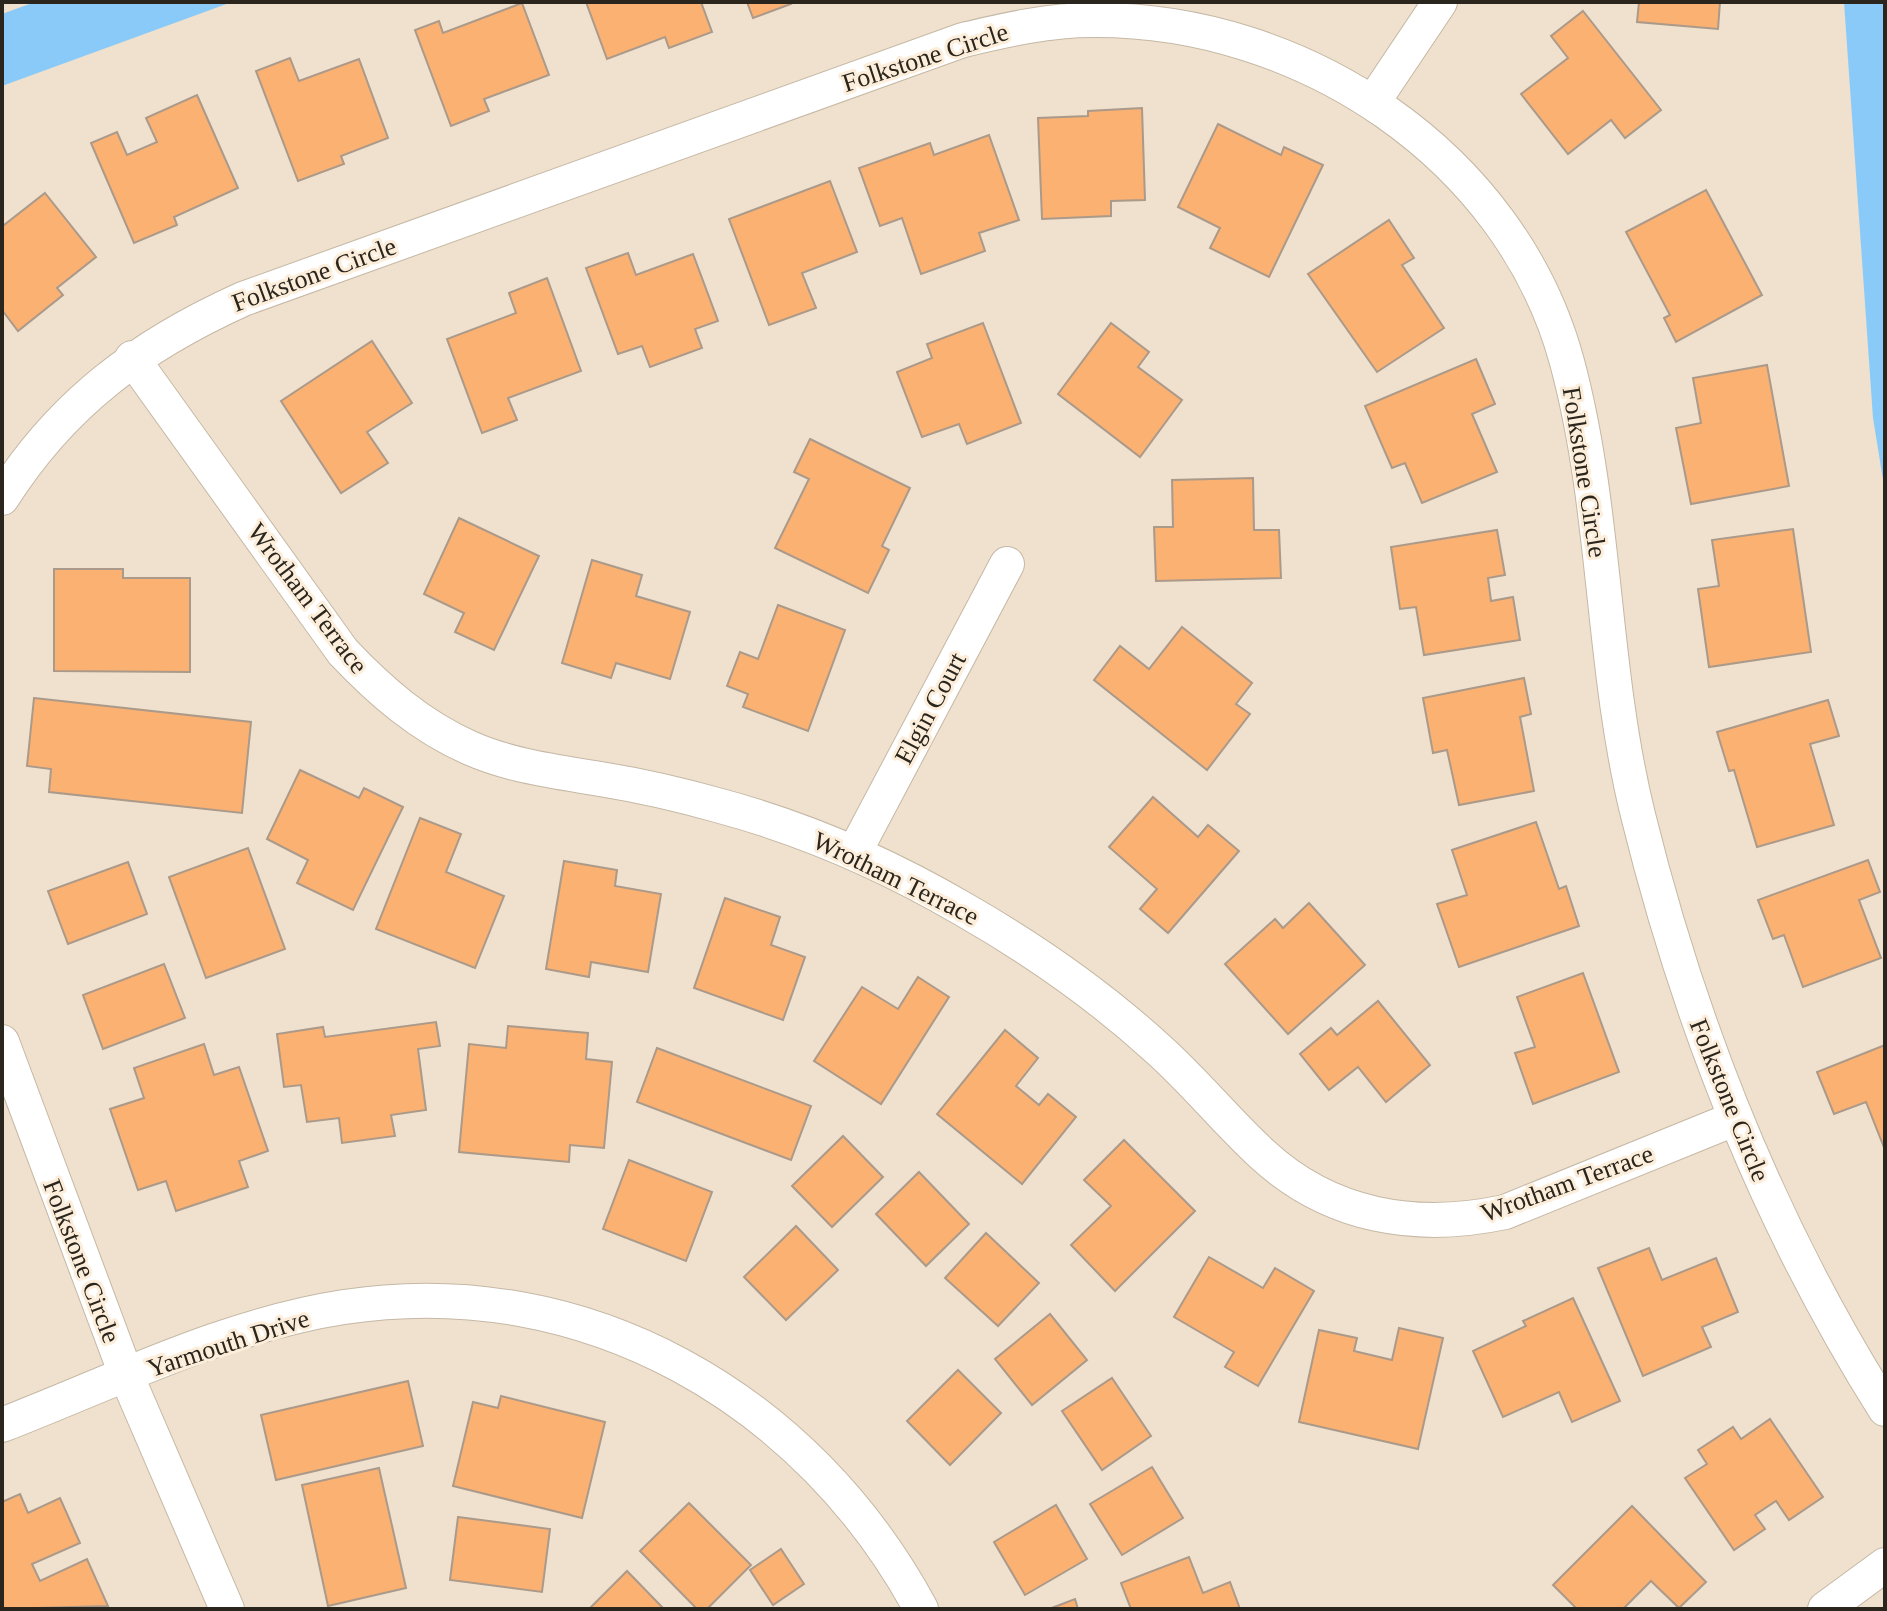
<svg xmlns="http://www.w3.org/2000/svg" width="1887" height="1611" font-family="'Times New Roman',serif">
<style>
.water{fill:#8acaf9}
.building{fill:#fab172;stroke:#ab998a;stroke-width:2}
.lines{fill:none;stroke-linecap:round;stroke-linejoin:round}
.street-casing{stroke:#c5b8a5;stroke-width:36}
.street{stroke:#fff;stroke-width:34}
.labels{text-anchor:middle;stroke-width:6;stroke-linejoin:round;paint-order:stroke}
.street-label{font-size:26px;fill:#2a251d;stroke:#fceeda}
</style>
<rect width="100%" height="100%" fill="#efe1cd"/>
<g class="water">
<polygon points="35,2 232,2 2,86 2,14"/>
<polygon points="1844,2 1885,2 1885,492 1873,418"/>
</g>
<g class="building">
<polygon points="586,2 701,2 712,32 669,48 665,37 607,59"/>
<polygon points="747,2 790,2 791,4 753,18"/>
<polygon points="1639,2 1720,2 1718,29 1637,22"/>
<polygon points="522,3 549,75 484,99 489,111 451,126 415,30 439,21 443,33"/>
<polygon points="1583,11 1661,110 1625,138 1611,120 1568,154 1521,94 1568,58 1551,36"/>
<polygon points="290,58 299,81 359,59 388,138 341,156 344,164 298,181 256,71"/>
<polygon points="197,95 238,188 174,217 177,225 134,243 91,143 117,132 127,155 157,142 146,118"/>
<polygon points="1142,108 1145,200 1111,201 1111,216 1042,219 1038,118 1088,116 1088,111"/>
<polygon points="1218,124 1281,155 1284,147 1323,165 1269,277 1210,248 1220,228 1178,207"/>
<polygon points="989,135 1019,220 979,233 985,251 921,274 902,218 880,226 859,168 930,143 934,155"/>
<polygon points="830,181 857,252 802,273 816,308 769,325 729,219"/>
<polygon points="1706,190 1762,295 1676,342 1664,318 1670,315 1626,232"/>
<polygon points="45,193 96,257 57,288 63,295 18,331 2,310 2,222 4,225"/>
<polygon points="1389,220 1414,258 1402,265 1444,328 1377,372 1308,274"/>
<polygon points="628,253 636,275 693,254 718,321 695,329 702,348 650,367 642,346 618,354 586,268"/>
<polygon points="547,278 581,371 508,398 517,420 482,433 447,339 516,313 509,293"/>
<polygon points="983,323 1021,423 967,444 959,424 922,437 897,372 932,358 927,344"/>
<polygon points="1111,323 1149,352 1138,367 1182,400 1140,457 1058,394"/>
<polygon points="372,341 412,403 367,432 388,463 341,493 281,401"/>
<polygon points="1476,359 1495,404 1472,414 1497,472 1422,503 1405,463 1392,468 1365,406"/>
<polygon points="1767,365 1789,486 1691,504 1676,428 1701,423 1693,378"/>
<polygon points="810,439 910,488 882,546 889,550 868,593 775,548 809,479 794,472"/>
<polygon points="1253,478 1254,530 1279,530 1281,578 1156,581 1154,527 1173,527 1172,480"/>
<polygon points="459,518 539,556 494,650 455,632 464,613 424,594"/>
<polygon points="1793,529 1811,652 1709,667 1698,589 1719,586 1712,540"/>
<polygon points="1497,530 1505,575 1488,578 1491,601 1513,597 1520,640 1424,655 1416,607 1400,609 1391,547"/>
<polygon points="592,560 642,575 636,596 690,612 670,679 616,663 611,678 562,663"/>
<polygon points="54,569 123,569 123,578 190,578 190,672 54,671"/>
<polygon points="778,605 845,630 808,731 743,707 748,694 727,686 740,652 758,659"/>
<polygon points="1182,627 1252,683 1236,704 1250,714 1207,770 1094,680 1120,646 1149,669"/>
<polygon points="1524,678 1531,714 1520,717 1534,791 1459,805 1447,750 1433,753 1423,698"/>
<polygon points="34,698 251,722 242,813 49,792 51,769 27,766"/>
<polygon points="1828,700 1839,736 1810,744 1834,825 1757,847 1734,770 1729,771 1717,732"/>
<polygon points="300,770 359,798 364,788 403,807 353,910 297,883 308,860 267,839"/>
<polygon points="1153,797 1198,837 1208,825 1239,851 1168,933 1140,909 1157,889 1109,847"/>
<polygon points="420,818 461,834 446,872 504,896 475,968 376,929"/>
<polygon points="1536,822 1559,889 1566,886 1579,926 1459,967 1437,904 1467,895 1452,850"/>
<polygon points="248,848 285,949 206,978 169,877"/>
<polygon points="1868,860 1880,892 1859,900 1881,958 1803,987 1784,935 1773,939 1758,900"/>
<polygon points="564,861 617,870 615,886 661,894 648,972 591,962 589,977 546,969"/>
<polygon points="128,862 147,914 68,944 48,891"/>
<polygon points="725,898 780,917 771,945 805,957 783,1020 694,988"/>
<polygon points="1309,903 1365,965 1288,1034 1225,964 1275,919 1283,928"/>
<polygon points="164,964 185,1018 103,1049 83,995"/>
<polygon points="1583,973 1619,1072 1533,1104 1515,1053 1535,1047 1517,997"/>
<polygon points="918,977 949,997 881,1104 814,1061 862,987 898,1009"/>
<polygon points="1378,1001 1430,1065 1386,1102 1358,1067 1329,1090 1300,1054 1331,1028 1337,1035"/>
<polygon points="436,1022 440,1046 418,1049 426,1110 391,1115 395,1136 342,1143 339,1118 307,1122 301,1085 284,1087 277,1034 323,1027 325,1037"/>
<polygon points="508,1026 588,1033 586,1059 612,1062 604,1148 570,1145 569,1162 459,1152 469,1044 506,1048"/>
<polygon points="1005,1030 1038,1058 1016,1086 1039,1105 1048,1094 1076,1117 1022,1184 937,1114"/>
<polygon points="204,1044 214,1075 239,1067 268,1151 239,1161 248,1187 176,1211 166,1181 138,1190 110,1109 144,1098 134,1068"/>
<polygon points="1885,1045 1885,1150 1866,1102 1834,1114 1817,1072"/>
<polygon points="657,1048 811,1106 791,1160 637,1102"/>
<polygon points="843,1136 883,1177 832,1227 792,1186"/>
<polygon points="1124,1140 1195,1211 1115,1291 1071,1245 1111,1206 1084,1180"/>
<polygon points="629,1160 712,1192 686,1261 603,1229"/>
<polygon points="919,1172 969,1224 926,1266 876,1214"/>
<polygon points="796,1226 838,1270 786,1320 744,1277"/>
<polygon points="986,1233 1039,1283 998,1326 945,1278"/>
<polygon points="1649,1248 1662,1280 1716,1258 1738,1312 1702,1327 1711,1347 1643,1376 1598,1268"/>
<polygon points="1209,1257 1263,1288 1275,1268 1314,1291 1258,1386 1225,1367 1234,1352 1174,1317"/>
<polygon points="1573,1298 1620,1401 1572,1422 1559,1392 1503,1417 1473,1351 1526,1326 1523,1321"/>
<polygon points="1050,1314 1087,1360 1032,1405 995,1359"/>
<polygon points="1399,1328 1443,1338 1418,1449 1299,1422 1319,1330 1357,1338 1354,1351 1392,1360"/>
<polygon points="958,1370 1001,1413 950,1465 907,1421"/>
<polygon points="1112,1378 1151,1436 1102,1470 1062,1411"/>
<polygon points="408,1381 423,1446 276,1480 261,1415"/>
<polygon points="501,1396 605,1422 582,1518 453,1486 473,1402 498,1408"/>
<polygon points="1770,1419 1823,1497 1789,1520 1776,1501 1755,1515 1765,1529 1734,1550 1685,1478 1707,1464 1698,1450 1733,1427 1741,1439"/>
<polygon points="1152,1467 1183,1518 1122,1555 1090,1504"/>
<polygon points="379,1468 406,1588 328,1606 302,1485"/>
<polygon points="20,1494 28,1513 60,1498 80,1543 32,1564 40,1581 87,1559 108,1606 2,1609 2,1502"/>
<polygon points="689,1503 751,1565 707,1609 697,1609 640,1551"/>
<polygon points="1056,1505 1087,1559 1025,1595 994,1542"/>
<polygon points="1632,1506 1706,1582 1679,1608 1651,1581 1623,1609 1577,1609 1553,1585"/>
<polygon points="458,1517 550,1529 542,1592 450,1580"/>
<polygon points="781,1549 804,1584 773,1605 750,1570"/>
<polygon points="1189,1557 1203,1593 1230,1582 1240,1609 1131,1609 1121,1583"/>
<polygon points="627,1571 664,1609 589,1609"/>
<polygon points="1075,1599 1078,1609 1049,1609"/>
</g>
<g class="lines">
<defs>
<g id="street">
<polyline points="1373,102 1440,2"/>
<path d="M132 358 343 652C380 691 420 726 470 748 513 767 560 772 606 780 643 786 681 795 717 805 803 828 886 864 963 909 1033 949 1099 995 1158 1049 1195 1082 1226 1121 1262 1154 1330 1217 1416 1231 1505 1212L1734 1119"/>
<path d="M2 498C62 403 141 345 243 299L963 40C1006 30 1048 20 1092 20 1301 18 1511 155 1567 362 1607 510 1601 666 1638 815 1690 1026 1769 1225 1885 1409"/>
<polyline points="854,853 1007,564"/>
<polyline points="2,1042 127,1377 227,1609"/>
<path d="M2 1425C113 1382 226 1325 344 1307 585 1270 808 1399 921 1609"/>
<polyline points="1825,1609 1885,1565"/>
</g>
</defs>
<use href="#street" class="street-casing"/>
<use href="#street" class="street"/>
</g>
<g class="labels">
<g class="street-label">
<text transform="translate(925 57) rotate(-18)" y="9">Folkstone Circle</text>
<text transform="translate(314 274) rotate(-20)" y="9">Folkstone Circle</text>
<text transform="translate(1585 472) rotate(81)" y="9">Folkstone Circle</text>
<text transform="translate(308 598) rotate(53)" y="9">Wrotham Terrace</text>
<text transform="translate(930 708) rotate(-62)" y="9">Elgin Court</text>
<text transform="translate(896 878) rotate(26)" y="9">Wrotham Terrace</text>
<text transform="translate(1730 1100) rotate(68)" y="9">Folkstone Circle</text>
<text transform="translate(1567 1183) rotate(-20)" y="9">Wrotham Terrace</text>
<text transform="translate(82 1261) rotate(69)" y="9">Folkstone Circle</text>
<text transform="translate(228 1343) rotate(-18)" y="9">Yarmouth Drive</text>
</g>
</g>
<rect width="1887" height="1611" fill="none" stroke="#2a251d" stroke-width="8"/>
</svg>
